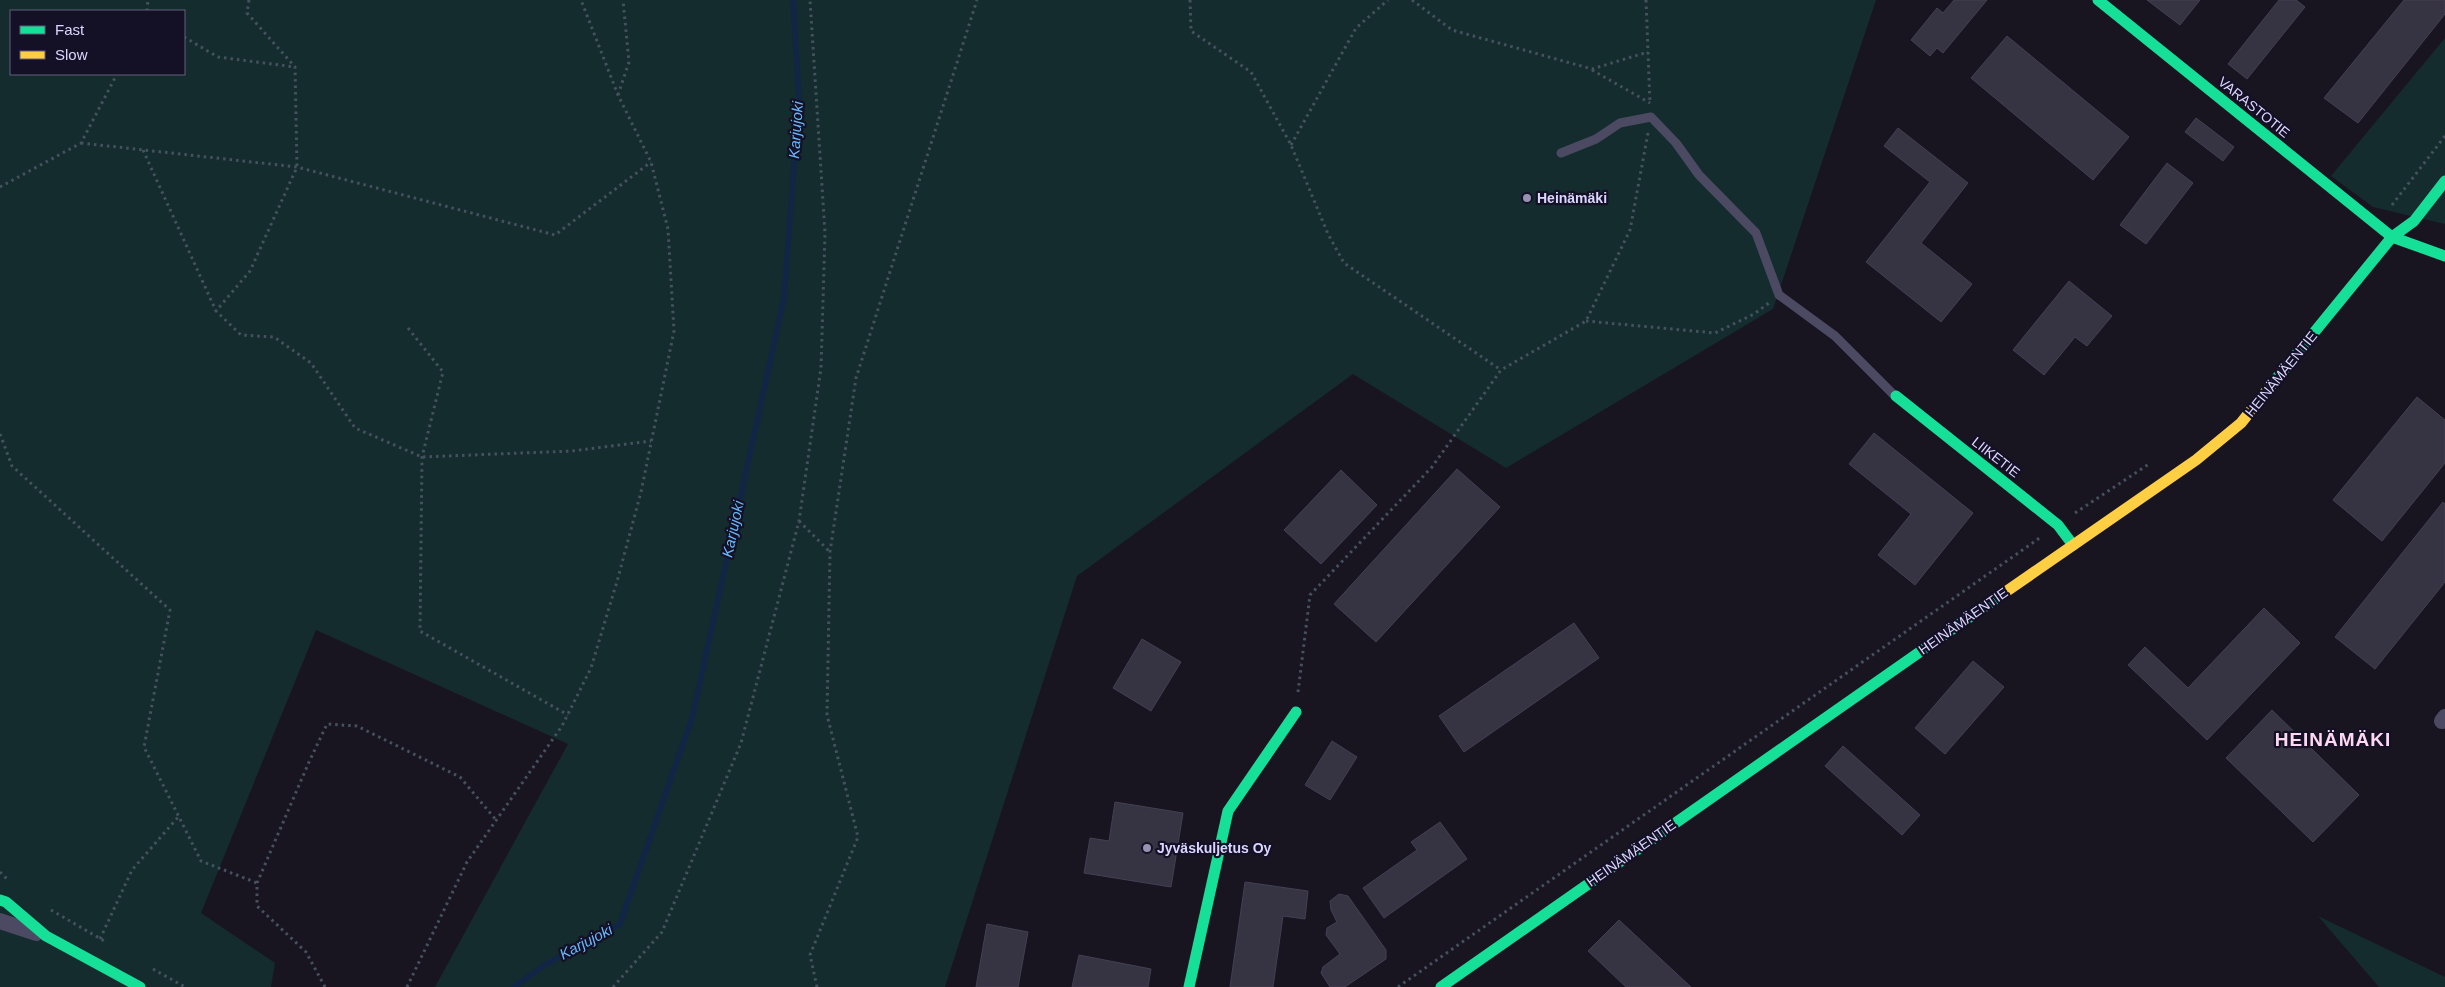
<svg xmlns="http://www.w3.org/2000/svg" width="2445" height="987" font-family="Arial,sans-serif">
<style>
.green{fill:#142c2d;fill-rule:evenodd}
.lines{fill:none;stroke-linecap:round;stroke-linejoin:round}
.stream{stroke:#112547;stroke-width:5.5}
.building{fill:#363343;stroke:#444054}
.path{stroke:#46515f;stroke-width:3;stroke-dasharray:2.5 4;stroke-linecap:butt}
.lane{stroke:#4b4a62;stroke-width:9}
.street{stroke:#4b4a62;stroke-width:16}
.fast{stroke:#16e098;stroke-width:11}
.slow{stroke:#ffcf43;stroke-width:11}
.poi-dot{fill:#9692b1;stroke:#141026;stroke-width:2}
.labels{text-anchor:middle;stroke-width:4.5;stroke-linejoin:round;paint-order:stroke}
.street-label{font-size:14px;fill:#dad6fe;stroke:#141026}
.poi-label{font-size:14px;font-weight:bold;fill:#dad6fe;stroke:#141026;text-anchor:start}
.water-label{font-size:15px;font-style:italic;fill:#67b8fb;stroke:#141026}
.district-label{font-size:19px;font-weight:bold;letter-spacing:1px;fill:#fed8f1;stroke:#141026}
</style>
<rect width="100%" height="100%" fill="#181521"/>
<g class="green">
<path d="M0 0H1876L1773 309 1506 468 1353 374 1077 576 945 987H435L568 744 316 630 201 913 275 963 271 987H0ZM11 11H184V74H11Z"/>
<polygon points="2445,38 2445,224 2373,207 2331,176"/>
<polygon points="2318,916 2445,977 2445,987 2379,987"/>
</g>
<g class="lines">
<polyline class="stream" points="514,987 545,965 620,924 692,718 784,298 799,99 793,0"/>
</g>
<g class="building">
<polygon points="1954,0 1987,0 1943,53 1937,48 1930,56 1911,40 1937,8 1943,13"/>
<polygon points="2147,0 2200,0 2180,25"/>
<polygon points="2279,0 2296,0 2305,7 2247,79 2228,64"/>
<polygon points="2404,0 2445,0 2445,14 2358,123 2324,98"/>
<polygon points="2007,36 2129,137 2093,180 1971,78"/>
<polygon points="2196,118 2234,147 2223,161 2185,132"/>
<polygon points="1898,128 1968,183 1921,243 1972,284 1941,322 1866,262 1930,182 1884,146"/>
<polygon points="2167,163 2193,183 2146,244 2120,225"/>
<polygon points="2069,281 2112,316 2087,346 2075,337 2044,375 2013,350"/>
<polygon points="2417,397 2445,420 2445,463 2382,541 2333,500"/>
<polygon points="1874,433 1973,513 1915,585 1878,555 1911,514 1849,464"/>
<polygon points="1457,469 1500,507 1376,642 1334,604"/>
<polygon points="1341,470 1377,505 1321,564 1284,530"/>
<polygon points="2443,502 2445,504 2445,582 2375,669 2335,637"/>
<polygon points="2264,608 2300,643 2207,740 2128,665 2145,647 2188,688"/>
<polygon points="1574,623 1599,658 1464,752 1439,716"/>
<polygon points="1142,639 1181,662 1151,711 1113,688"/>
<polygon points="1973,661 2004,687 1945,754 1915,728"/>
<polygon points="2272,710 2359,795 2313,842 2226,758"/>
<polygon points="1332,741 1357,757 1330,800 1305,785"/>
<polygon points="1843,746 1920,815 1902,835 1825,766"/>
<polygon points="1115,802 1183,813 1171,887 1084,873 1090,838 1109,841"/>
<polygon points="1440,822 1467,859 1384,918 1363,888 1417,850 1411,842"/>
<polygon points="1245,882 1308,891 1305,919 1283,916 1273,987 1230,987"/>
<polygon points="1339,894 1348,896 1386,950 1386,959 1345,987 1330,987 1321,973 1323,967 1340,954 1326,935 1327,928 1337,922 1331,910 1330,901"/>
<polygon points="1619,920 1691,987 1626,987 1588,951"/>
<polygon points="987,924 1028,932 1018,987 976,987"/>
<polygon points="1079,955 1151,969 1148,987 1072,987"/>
</g>
<g class="lines">
<g class="path">
<polyline points="249,0 247,13 295,67 297,167 250,271 216,311 241,335 274,337 311,363 355,428 422,457 572,451 651,441"/>
<polyline points="1190,0 1191,31 1251,72 1291,145 1328,234 1344,263 1501,370"/>
<polyline points="1412,0 1452,30 1592,69 1648,52"/>
<polyline points="1646,0 1650,104"/>
<polyline points="147,11 148,0"/>
<polyline points="184,37 218,57 295,67"/>
<polyline points="1592,70 1650,103"/>
<polyline points="618,95 629,62 623,0"/>
<polyline points="81,143 297,167 555,235 651,162"/>
<polyline points="1291,145 1356,28 1388,0"/>
<polyline points="143,150 216,311"/>
<polyline points="0,187 81,143 117,74"/>
<polyline points="2392,205 2445,136"/>
<polyline points="1586,321 1715,333 1754,314 1769,303"/>
<polyline points="408,328 443,372 422,457 420,631 568,715"/>
<polyline points="0,434 12,466 170,610 144,747 201,861 257,883"/>
<polyline points="2075,513 2149,464"/>
<polyline points="799,521 830,552"/>
<polyline points="1298,692 1310,595 1432,467 1501,370 1586,321 1630,230 1648,133"/>
<polyline points="0,872 7,879"/>
<polyline points="51,910 106,942"/>
<polyline points="100,939 132,870 179,816"/>
<polyline points="153,969 185,987"/>
<polyline points="325,987 306,952 257,906 257,883 309,762 327,724 357,726 460,777 496,820"/>
<polyline points="407,987 467,862 562,726 591,668 618,578 641,492 674,331 668,229 651,162 618,95 581,0"/>
<polyline points="613,987 662,932 741,743 799,521 821,368 825,233 810,0"/>
<polyline points="817,987 810,955 858,837 827,715 830,552 856,378 977,0"/>
<polyline points="1398,987 2041,537"/>
</g>
<polyline class="lane" points="1561,153 1596,139 1620,123 1651,117 1676,143 1699,175 1756,233 1779,295 1835,336 1895,396"/>
<g class="street">
<polyline points="2442,721 2445,717"/>
<polyline points="0,921 36,933"/>
</g>
<g class="fast">
<polyline points="2098,0 2392,237 2414,221 2445,181"/>
<polyline points="2272,384 2392,237 2445,256"/>
<polyline points="1896,396 2058,525 2073,545"/>
<polyline points="0,900 6,902 46,936 140,987"/>
<polyline points="1189,987 1228,811 1296,712"/>
<polyline points="1441,987 2004,593"/>
</g>
<polyline class="slow" points="2004,593 2196,460 2241,423 2272,384"/>
</g>
<g class="poi-dot">
<circle cx="1527" cy="198" r="5"/>
<circle cx="1147" cy="848" r="5"/>
</g>
<g class="labels">
<g class="street-label">
<text transform="translate(2254 107) rotate(39)" y="5">VARASTOTIE</text>
<text transform="translate(2281 374) rotate(-51)" y="5">HEINÄMÄENTIE</text>
<text transform="translate(1996 457) rotate(38)" y="5">LIIKETIE</text>
<text transform="translate(1963 621) rotate(-35)" y="5">HEINÄMÄENTIE</text>
<text transform="translate(1631 853) rotate(-35)" y="5">HEINÄMÄENTIE</text>
</g>
<g class="poi-label">
<text x="1537" y="203">Heinämäki</text>
<text x="1157" y="853">Jyväskuljetus Oy</text>
</g>
<g class="water-label">
<text transform="translate(796 130) rotate(-86)" y="5">Karjujoki</text>
<text transform="translate(733 529) rotate(-78)" y="5">Karjujoki</text>
<text transform="translate(586 942) rotate(-28)" y="5">Karjujoki</text>
</g>
<g class="district-label">
<text x="2333" y="746">HEINÄMÄKI</text>
</g>
</g>
<rect x="10" y="10" width="175" height="65" fill="#141026" stroke="#635f7c"/>
<rect x="20" y="26" width="25" height="8" fill="#16e098" stroke="#635f7c"/>
<text x="55" y="35" font-size="15" fill="#dad6fe">Fast</text>
<rect x="20" y="51" width="25" height="8" fill="#ffcf43" stroke="#635f7c"/>
<text x="55" y="60" font-size="15" fill="#dad6fe">Slow</text>
</svg>
